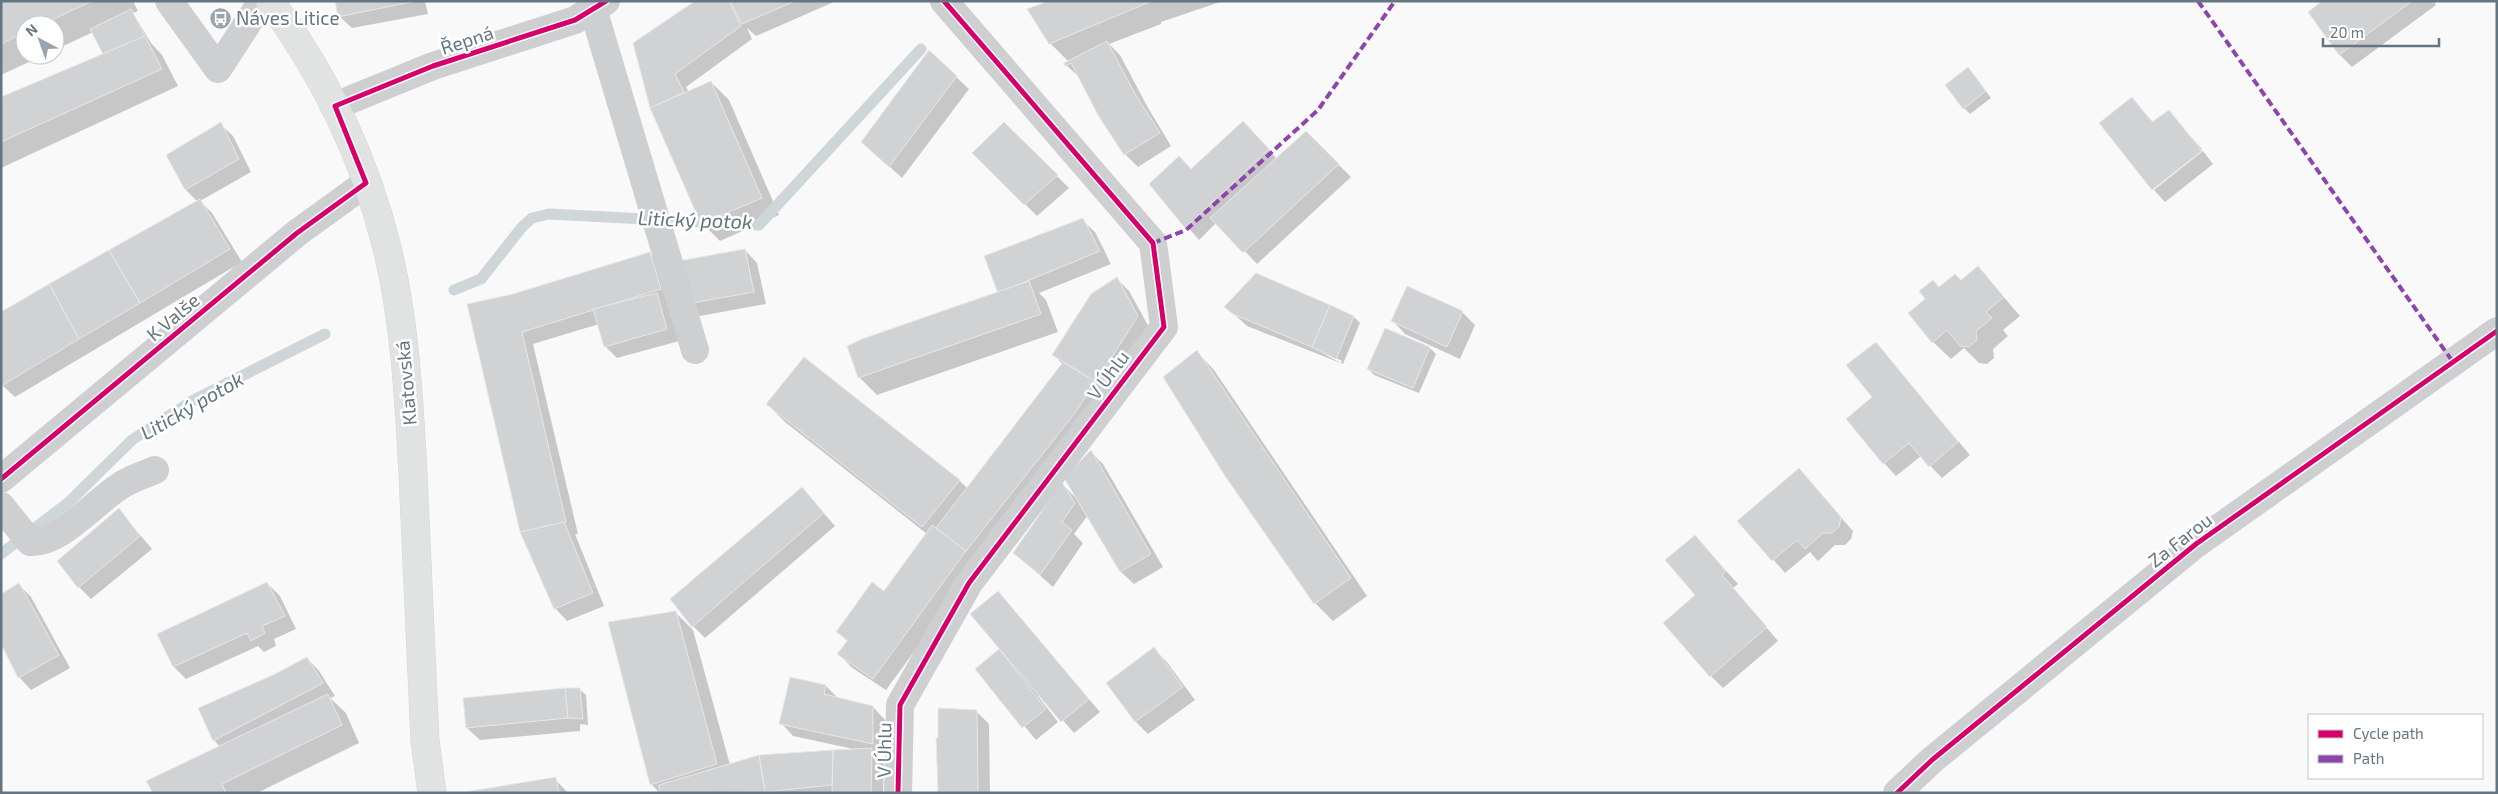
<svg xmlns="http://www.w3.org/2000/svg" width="2498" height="794" font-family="'Exo 2',sans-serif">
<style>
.shadow{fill:#0003;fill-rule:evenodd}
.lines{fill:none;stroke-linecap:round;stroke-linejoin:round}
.stream{stroke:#ced6d9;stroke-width:11}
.building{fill:#d0d2d3;stroke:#e8e8e8}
.major-casing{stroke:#d5d6d7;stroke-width:29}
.minor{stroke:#cecfd0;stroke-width:28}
.major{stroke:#e1e2e2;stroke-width:28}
.quiet{stroke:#8e44ad;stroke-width:4;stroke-dasharray:8 4;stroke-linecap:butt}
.cycleway-casing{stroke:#fff;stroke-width:8}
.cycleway{stroke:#d6006c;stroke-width:5}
.labels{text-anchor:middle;stroke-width:5;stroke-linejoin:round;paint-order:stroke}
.poi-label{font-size:19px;fill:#657683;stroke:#fff;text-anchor:start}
.street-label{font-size:19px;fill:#657683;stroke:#fff}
.water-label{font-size:20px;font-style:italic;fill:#60757c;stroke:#fff}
</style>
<rect width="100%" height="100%" fill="#f9f9f9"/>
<g class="shadow">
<polygon points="1,1 133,1 138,11 133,13 151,43 162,55 178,86 1,168 1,99 104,54 93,32 55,50 55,25 25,25 25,55 44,55 1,75"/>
<polygon points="336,1 425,1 428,14 352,28 339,16"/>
<polygon points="697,1 836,1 756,36 747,28 752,39 686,87 689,92 711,82 729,100 779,215 720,241 702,223 651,108 634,44"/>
<polygon points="1047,1 1223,1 1161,22 1161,24 1109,44 1120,55 1147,106 1171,146 1138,167 1125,154 1079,77 1066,65 1069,62 1050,43"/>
<polygon points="2324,1 2434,1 2436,5 2352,67 2340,55 2309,12"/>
<polygon points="929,52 969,89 902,178 876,154"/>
<polygon points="1974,75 1991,98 1970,114 1964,108"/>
<polygon points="2131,98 2154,123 2169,112 2202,149 2152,188"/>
<polygon points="1243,122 1277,159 1306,132 1351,177 1257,264 1217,222 1199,240 1151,184 1191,170"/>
<polygon points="220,124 233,136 251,172 200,201 212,213 242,262 15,397 2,385 198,202 186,190"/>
<polygon points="1004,124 1069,188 1037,216 974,153"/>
<polygon points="2203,151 2213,164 2165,202 2154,190"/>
<polygon points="1082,220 1095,232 1111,264 1039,293 1046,300 1058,332 877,395 859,377 999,292"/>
<polygon points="745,250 757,263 766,304 700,316 688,304"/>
<polygon points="649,253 662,266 673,302 666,304 669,307 679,341 617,358 605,346 599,324 533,344 578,534 575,534 604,606 567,621 555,608 513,295"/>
<polygon points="1978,267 2020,316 2003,330 2008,336 1993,349 1994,358 1987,364 1979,363 1964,348 1951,359 1933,342 1940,288 1961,282"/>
<polygon points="1117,279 1129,291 1150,329 886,690 851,667 839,654 848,642 838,632 884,593 927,534 785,422 767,404 959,480 968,489 1063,365 1054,355"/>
<path d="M1226 307H1331L1354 317 1360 323 1343 364 1247 326ZM1326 353 1342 361 1341 363 1326 355Z"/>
<polygon points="1462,312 1475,325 1460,359 1405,334 1393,321"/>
<polygon points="1386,329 1430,348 1436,354 1419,393 1374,375 1368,369"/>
<polygon points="1875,343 1970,455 1942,478 1921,456 1896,476 1884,463 1874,397"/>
<polygon points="1197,352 1214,370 1367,596 1333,621 1315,603 1226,475"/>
<polygon points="1091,452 1103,464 1163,567 1134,584 1121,572 1088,515 1074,534 1083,543 1053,587 1028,565 1062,484 1077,499"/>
<polygon points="1799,470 1853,531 1851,539 1845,545 1835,545 1818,561 1810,552 1785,573 1739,521"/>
<polygon points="802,488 835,526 705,638 693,626"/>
<polygon points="119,510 152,549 91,599 79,587"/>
<polygon points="1695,537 1738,584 1733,588 1778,641 1723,688 1711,676 1697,595"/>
<polygon points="267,583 280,596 296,629 274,639 276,646 264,652 258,646 186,679 174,667 159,635"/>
<polygon points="18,584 31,597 70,668 31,690 19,677"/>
<polygon points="998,593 1100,712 1074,733 1040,694 1038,696 1058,722 1036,740 977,669 1001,649"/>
<polygon points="676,613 693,630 730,765 759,756 858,750 793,736 781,723 826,686 839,699 873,707 885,720 885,755 875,753 884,762 883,793 660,793 651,784"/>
<polygon points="1154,649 1166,661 1195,700 1148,734 1136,722 1108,683"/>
<polygon points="307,658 319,671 335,696 330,698 346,713 359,743 257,793 154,793 220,747 214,740 274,676"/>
<polygon points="579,689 586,695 588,725 580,724 580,731 480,740 467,728"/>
<polygon points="976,711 989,724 990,793 939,793"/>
<polygon points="555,779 568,793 472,793"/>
</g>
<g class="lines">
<g class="stream">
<polyline points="454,290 481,279 522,227 532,218 549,214 759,225 921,49"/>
<polyline points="1,554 69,502 132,440 190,402 325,334"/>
</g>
</g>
<g class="building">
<polygon points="1,1 92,1 41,25 25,25 25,32 1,44"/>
<polygon points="335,1 416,1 338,17"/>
<polygon points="695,1 729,1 741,26 675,74 684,92 650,108 633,43"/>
<polygon points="730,1 795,1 742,24"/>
<polygon points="1049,1 1152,1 1049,44 1027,9"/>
<polygon points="2322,1 2412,1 2339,55 2308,12"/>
<polygon points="131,9 145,36 103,54 90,29"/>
<polygon points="145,36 162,69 1,142 1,97"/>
<polygon points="1107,41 1134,92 1160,133 1124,155 1098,115 1071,63 1065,66 1064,63"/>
<polygon points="929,50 957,76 889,167 861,142"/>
<polygon points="1968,67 1986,91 1963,109 1945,85"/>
<polygon points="711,81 762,198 701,224 650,108"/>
<polygon points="2132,97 2152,122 2169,110 2202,151 2152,190 2099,123"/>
<polygon points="1243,121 1269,149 1185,228 1149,184 1179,156 1191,169"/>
<polygon points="221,122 239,159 185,190 166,155"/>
<polygon points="1004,122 1058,175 1024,205 972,153"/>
<polygon points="1306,131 1339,164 1243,253 1210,218"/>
<polygon points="200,199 230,249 140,303 109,250"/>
<polygon points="1083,218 1100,251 998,293 984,256"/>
<polygon points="745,249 754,292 686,304 678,261"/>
<polygon points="109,250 140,303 79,339 49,284"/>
<polygon points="650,252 661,289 522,332 566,522 520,532 467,304 513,294"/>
<polygon points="1978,266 2004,297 1986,312 1992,318 1976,331 1977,340 1969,347 1960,346 1947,330 1932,343 1908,313 1925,299 1919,291 1933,280 1939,287 1955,274 1961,280"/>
<polygon points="1256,273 1330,305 1312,347 1233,314 1224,307"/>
<polygon points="1117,277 1138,316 1096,382 1052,355 1091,294"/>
<polygon points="1029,281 1041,314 858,378 847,346 862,339"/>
<polygon points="49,284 79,339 1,386 1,312"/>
<polygon points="1407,286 1463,311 1447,347 1391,321"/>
<polygon points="657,293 667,329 604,347 593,309"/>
<polygon points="1330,305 1354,316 1336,359 1312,347"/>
<polygon points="1385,328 1430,347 1413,388 1367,369"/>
<polygon points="1876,342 1958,442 1929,467 1909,443 1883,464 1846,419 1872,397 1846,365"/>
<polygon points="1197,350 1351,578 1314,604 1225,476 1163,377"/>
<polygon points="804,357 960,480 922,527 766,404"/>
<polygon points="1063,362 1096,382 1075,413 966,551 936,528"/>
<polygon points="1091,450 1151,554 1120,572 1064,478"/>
<polygon points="1799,468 1841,517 1839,527 1832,533 1823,533 1805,549 1797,540 1772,561 1737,521"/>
<polygon points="1062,482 1075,503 1062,522 1072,530 1040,575 1013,553"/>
<polygon points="802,487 824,513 692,627 670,599"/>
<polygon points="119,508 140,536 78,588 57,561"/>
<polygon points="564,522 593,593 554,609 520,532"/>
<polygon points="932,525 966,551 873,679 837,654 848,640 836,632 872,582 884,591"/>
<polygon points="1695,535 1726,571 1722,575 1767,627 1710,677 1663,623 1695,595 1665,560"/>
<polygon points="267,582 285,616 262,626 265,633 251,641 247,633 173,667 157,634"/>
<polygon points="19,583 59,655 18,678 1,644 1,594"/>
<polygon points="998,591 1089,699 1061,722 970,614"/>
<polygon points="676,611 717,764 650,785 608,622"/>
<polygon points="1154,647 1183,687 1135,722 1106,683"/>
<polygon points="999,649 1046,709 1022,728 975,669"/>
<polygon points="307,657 323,683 213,741 198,708 273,675"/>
<polygon points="790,677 826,685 824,694 873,706 873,744 779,724"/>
<polygon points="565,688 568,718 466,728 463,698"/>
<polygon points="565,688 580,688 583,719 568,718"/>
<polygon points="328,694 342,725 222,784 226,793 153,793 146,781"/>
<polygon points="938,708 977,710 978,793 938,793 936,738 938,738"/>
<polygon points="872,748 871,793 832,793 833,750"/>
<polygon points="833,750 832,785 765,792 759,755"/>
<polygon points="759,755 765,792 660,793 659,785"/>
<polygon points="556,777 559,793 471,793 471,791"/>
</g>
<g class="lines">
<defs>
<path id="major" d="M270 1C324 74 365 159 387 248 405 321 409 399 413 474 417 563 421 652 425 741L432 793"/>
</defs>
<use href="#major" class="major-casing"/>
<g class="minor">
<polyline points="169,1 218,69 262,1"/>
<polyline points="593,9 695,350"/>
<polyline points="335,106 433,66 575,20 606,1"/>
<polyline points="1,479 297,233 366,183"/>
<path d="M1 506 30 542C60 544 95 502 120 486 130 479 144 475 155 470"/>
<polyline points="898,793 900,705 969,583 1164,327 1153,243 944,1"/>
<polyline points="1897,793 1932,760 2196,544 2497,331"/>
</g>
<use href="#major" class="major"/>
<g class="quiet">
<polyline points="2198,1 2453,362"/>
<polyline points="1153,243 1186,230 1318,110 1395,1"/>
</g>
<defs>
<g id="cycleway">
<polyline points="1,479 297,233 366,183 335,106 433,66 575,20 606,1"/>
<polyline points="898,793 900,705 969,583 1164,327 1153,243 944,1"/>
<polyline points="1897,793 1932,760 2196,544 2497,331"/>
</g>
</defs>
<use href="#cycleway" class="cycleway-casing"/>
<use href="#cycleway" class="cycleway"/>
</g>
<defs>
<symbol id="bus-disc" viewBox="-11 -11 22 22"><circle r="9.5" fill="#99a4ac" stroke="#fff"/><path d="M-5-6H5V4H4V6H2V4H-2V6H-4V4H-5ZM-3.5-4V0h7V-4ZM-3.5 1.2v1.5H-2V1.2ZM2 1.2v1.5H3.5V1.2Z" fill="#fff"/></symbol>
</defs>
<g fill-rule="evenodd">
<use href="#bus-disc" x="208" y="6" width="25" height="25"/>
</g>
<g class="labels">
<g class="poi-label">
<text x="236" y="25">Náves Litice</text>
</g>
<g class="street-label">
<text transform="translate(467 40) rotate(-18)" y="7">Řepná</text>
<text transform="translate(173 317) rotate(-40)" y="7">K Valše</text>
<text transform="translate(1108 375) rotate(-53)" y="7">V Úhlu</text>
<text transform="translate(406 383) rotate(-95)" y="7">Klatovská</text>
<text transform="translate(2180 540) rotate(-38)" y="7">Za Farou</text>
<text transform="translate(884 750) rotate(-89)" y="7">V Úhlu</text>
</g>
<g class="water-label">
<text transform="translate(695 220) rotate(2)" y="7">Litický potok</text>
<text transform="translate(192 406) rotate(-30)" y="7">Litický potok</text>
</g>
</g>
<rect width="2498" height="794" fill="none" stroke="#657683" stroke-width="5"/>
<rect x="2308" y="714" width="175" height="65" fill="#ffffff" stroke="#c1c8cd"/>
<rect x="2318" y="730" width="25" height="8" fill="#d6006c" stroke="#c1c8cd"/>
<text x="2353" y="739" font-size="15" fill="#657683">Cycle path</text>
<rect x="2318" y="755" width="25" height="8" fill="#8e44ad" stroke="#c1c8cd"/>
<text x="2353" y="764" font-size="15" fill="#657683">Path</text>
<g transform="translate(40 40) rotate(319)"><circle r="24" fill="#ffffff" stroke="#c1c8cd"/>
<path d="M0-4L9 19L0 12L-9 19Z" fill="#99a4ac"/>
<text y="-8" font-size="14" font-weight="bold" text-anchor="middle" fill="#657683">N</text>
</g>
<path d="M2323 38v8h116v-8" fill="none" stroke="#657683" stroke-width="2.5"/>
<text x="2330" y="38" font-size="15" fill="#657683" stroke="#ffffff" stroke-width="4" paint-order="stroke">20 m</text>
</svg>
